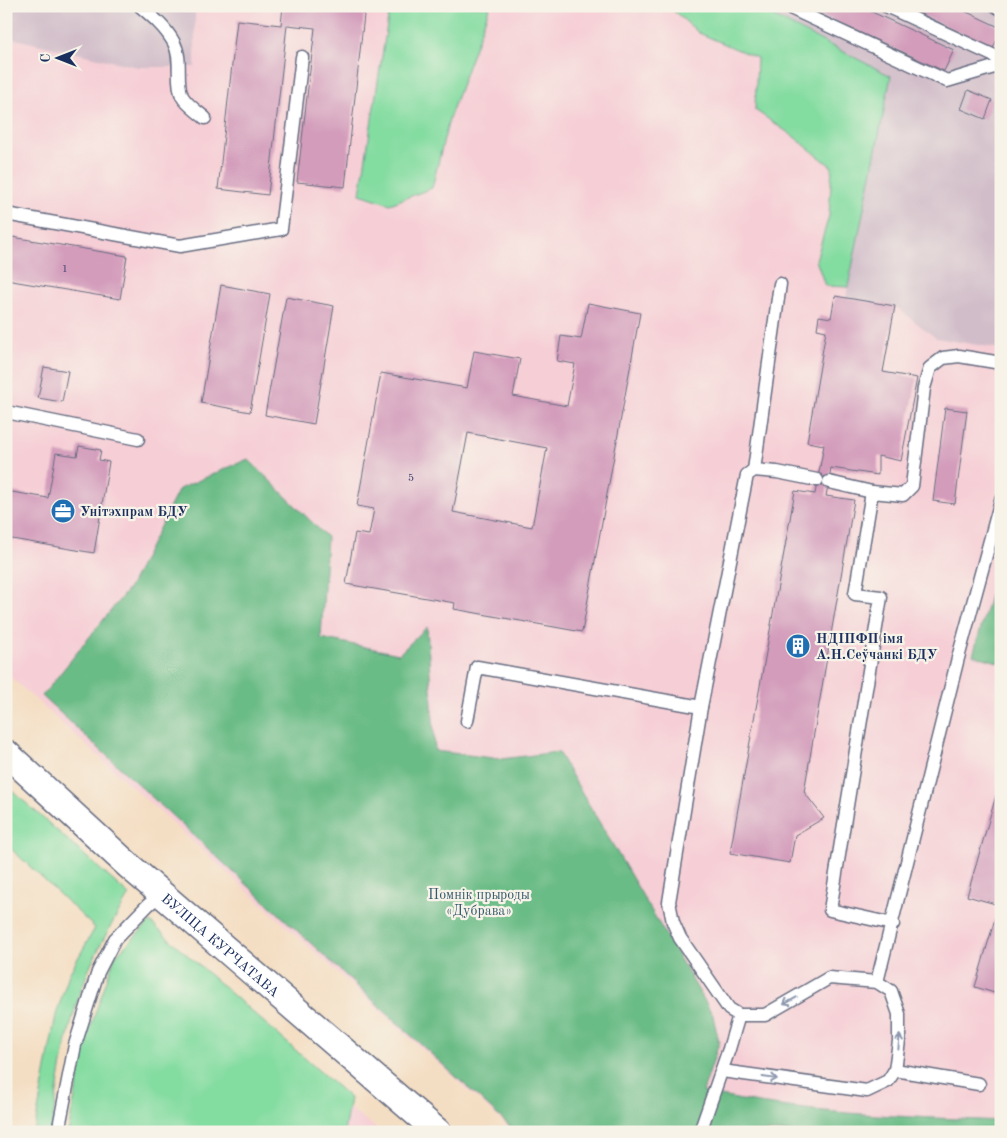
<svg xmlns="http://www.w3.org/2000/svg" width="1007" height="1138" font-family="'Old Standard TT',serif">
<style>
.built{fill:#f6cfd6}
.industrial{fill:#d1bdc9}
.green{fill:#83dca0;stroke:#4f867f}
.forest{fill:#6abc86;stroke:#427672}
.building{fill:#d39cbb;fill-rule:evenodd}
.lines{fill:none;stroke-linecap:round;stroke-linejoin:round}
.service-casing{stroke:#676c81;stroke-width:15}
.minor-casing{stroke:#676c81;stroke-width:29}
.service{stroke:#fff;stroke-width:12}
.minor{stroke:#fff;stroke-width:26}
.oneway{stroke:#8d97ae}
.labels{text-anchor:middle;stroke-width:4.5;stroke-linejoin:round;paint-order:stroke}
.number-label{font-size:11px;fill:#494a75}
.poi-label{font-size:14px;font-weight:bold;fill:#1b2f5e;stroke:#f7f3e8;text-anchor:start}
.park-label{font-size:14px;fill:#355a6e;stroke:#f7f3e8}
.street-label{font-size:14px;fill:#1b2f5e;stroke:#f7f3e8}
</style>
<rect width="100%" height="100%" fill="#f7f3e8"/>
<filter id="ink" filterUnits="userSpaceOnUse"><feTurbulence type="fractalNoise" baseFrequency=".02" numOctaves="2"/><feDisplacementMap in="SourceGraphic" scale="10" xChannelSelector="R" yChannelSelector="G"/><feConvolveMatrix kernelMatrix="1 2 1 2 8 2 1 2 1" color-interpolation-filters="sRGB"/></filter>
<filter id="wash" filterUnits="userSpaceOnUse"><feTurbulence type="fractalNoise" baseFrequency=".0096" numOctaves="4" result="noise"/><feDisplacementMap in="SourceGraphic" scale="20" xChannelSelector="R" yChannelSelector="G"/><feGaussianBlur stdDeviation="1.12" result="paint"/><feColorMatrix in="noise" values="0 0 0 0 0 0 0 0 0 0 0 0 0 0 0 0 0 1.4 0 .05"/><feComposite in="paint" operator="in"/></filter>
<g filter="url(#wash)">
<rect width="100%" height="100%" fill="#f4dec3"/>
<g class="built">
<polygon points="6,6 747,6 1001,98 1001,558 973,654 1001,663 1001,1121 870,1116 723,1132 514,1132 6,673"/>
<polygon points="335,1097 381,1132 329,1132"/>
</g>
<g class="industrial">
<polygon points="6,6 195,6 195,67 138,67 6,37"/>
<polygon points="753,6 1001,6 1001,349 936,338 895,306 846,297 890,77"/>
</g>
<g class="green">
<polygon points="390,6 490,6 449,119 432,188 390,204 360,194"/>
<polygon points="668,6 753,6 891,76 848,287 825,286 816,260 829,216 832,167 793,136 755,110 757,58 699,33"/>
<path d="M6 785 129 895C114 920 99 945 88 972 67 1023 59 1078 51 1132H34L56 1015 69 974 95 928 6 844Z"/>
<polygon points="150,922 350,1098 344,1132 68,1132 86,1040 115,956"/>
</g>
<g class="forest">
<path d="M248 459 327 537 321 638 399 654 427 627 435 751 501 759 558 752 713 1015 719 1043 703 1092C800 1115 902 1116 1001 1121V1132H516L42 696 129 588 179 489Z"/>
<polygon points="1001,558 1001,663 973,655"/>
</g>
<g id="blocks">
<g class="building">
<polygon points="283,6 365,6 345,187 297,182 315,28 287,25 268,195 218,189 237,20 281,25"/>
<polygon points="802,6 859,6 954,50 944,71"/>
<polygon points="904,6 954,6 1001,28 1001,32 993,48"/>
<polygon points="968,90 992,100 985,119 961,109"/>
<polygon points="6,236 127,256 120,299 6,280"/>
<polygon points="221,285 270,294 250,412 201,403"/>
<polygon points="835,296 895,306 883,372 917,378 901,461 878,456 878,475 831,468 826,496 854,500 804,792 824,818 795,835 790,863 730,853 795,491 815,494 824,445 807,442 826,331 817,329 819,316 831,318"/>
<polygon points="286,297 334,306 314,424 265,415"/>
<path d="M588 303 640 313 582 632 454 609 455 603 346 584 355 533 369 535 374 509 357 506 381 373 467 388 474 351 520 359 513 396 567 406 575 364 557 361 561 336 581 339ZM468 433 547 448 532 527 453 512Z"/>
<polygon points="44,367 68,371 62,402 38,398"/>
<polygon points="945,408 967,411 955,504 933,501"/>
<polygon points="79,446 101,450 99,460 109,462 94,553 6,538 6,491 48,498 56,453 77,456"/>
<polygon points="1000,782 1001,782 1001,995 975,987 999,905 967,896"/>
</g>
</g>
</g>
<g filter="url(#ink)">
<use href="#blocks" fill-opacity="0" stroke="#676c81" stroke-width="1"/>
<g class="lines">
<defs>
<g id="service">
<path d="M140 6C153 17 166 28 174 43 183 60 175 80 182 96 186 104 198 112 205 118"/>
<polyline points="786,6 947,81 1001,65"/>
<polyline points="886,6 1001,59"/>
<polyline points="996,6 1001,9"/>
<polyline points="6,214 180,246 281,229 302,57"/>
<polyline points="6,412 138,439"/>
<polyline points="754,470 780,284"/>
<polyline points="829,482 872,492 903,495 912,486 924,388 930,368 943,358 959,356 1001,363"/>
<polyline points="872,492 855,594 881,597 830,910 893,924"/>
<polyline points="467,721 477,667 701,707"/>
<polyline points="877,982 958,658 1001,500"/>
<polyline points="895,1070 979,1084"/>
<polyline points="722,1071 867,1091 888,1081 895,1070 899,1041 899,1014 891,991 877,982 829,978 765,1015 739,1015"/>
<polyline points="58,1132 75,1045 98,972 115,939 148,905 161,894"/>
<polyline points="700,1132 729,1049 739,1015 729,1009 680,938 673,922 669,902 701,707 747,475 754,470 777,472 817,480"/>
</g>
<g id="minor">
<path id="s1" d="M6 753 129 866 438 1132"/>
</g>
</defs>
<use href="#service" class="service-casing"/>
<use href="#minor" class="minor-casing"/>
<use href="#service" class="service"/>
<use href="#minor" class="minor"/>
</g>
<defs><path id="oneway-shaft" d="M-6 0H5M1.5-3L5.5 0L1.5 3" fill="none" stroke-width="1.6" stroke-linecap="round" stroke-linejoin="round" transform="scale(1.25)"/></defs>
<g class="oneway">
<use href="#oneway-shaft" transform="translate(790 1001) rotate(151)"/>
<use href="#oneway-shaft" transform="translate(899 1042) rotate(-85)"/>
<use href="#oneway-shaft" transform="translate(770 1078) rotate(8)"/>
</g>
</g>
<defs>
<symbol id="office-disc" viewBox="-11 -11 22 22"><circle r="9.5" fill="#1f6fb2" stroke="#f7f3e8"/><path d="M-6-3h4V-5.5h4V-3h4V5H-6ZM-1-4.5V-3h2v-1.5ZM-6 0V1H6V0Z" fill="#fff"/></symbol>
<symbol id="building-disc" viewBox="-11 -11 22 22"><circle r="9.5" fill="#1f6fb2" stroke="#f7f3e8"/><path d="M-4-6H4V6H1V3H-1V6H-4ZM-2.5-4.3h1.7v1.8h-1.7ZM.8-4.3h1.7v1.8H.8ZM-2.5-1h1.7V.8h-1.7ZM.8-1h1.7V.8H.8Z" fill="#fff"/></symbol>
</defs>
<g fill-rule="evenodd">
<use href="#office-disc" x="49" y="497" width="28" height="28"/>
<use href="#building-disc" x="784" y="632" width="28" height="28"/>
</g>
<g class="labels">
<g class="number-label">
<text x="65" y="272">1</text>
<text x="411" y="481">5</text>
</g>
<g class="poi-label">
<text x="80" y="516">Унітэхпрам БДУ</text>
<text x="816" y="643">НДІПФП імя<tspan x="816" dy="16">А.Н.Сеўчанкі БДУ</tspan></text>
</g>
<g class="park-label">
<text x="479" y="899">Помнік прыроды<tspan x="479" dy="16">«Дубрава»</tspan></text>
</g>
<g class="street-label">
<text dy="5" stroke="none"><textPath href="#s1" startOffset="288">ВУЛІЦА КУРЧАТАВА</textPath></text>
</g>
</g>
<rect width="1007" height="1138" fill="none" stroke="#f7f3e8" stroke-width="25"/>
<g transform="translate(58 58) rotate(270)" stroke="#f7f3e8" stroke-width="4" paint-order="stroke">
<path d="M0-4L9 19L0 12L-9 19Z" fill="#1b2f5e"/>
<text y="-8" font-size="14" font-weight="bold" text-anchor="middle" fill="#1b2f5e">С</text>
</g>
</svg>
